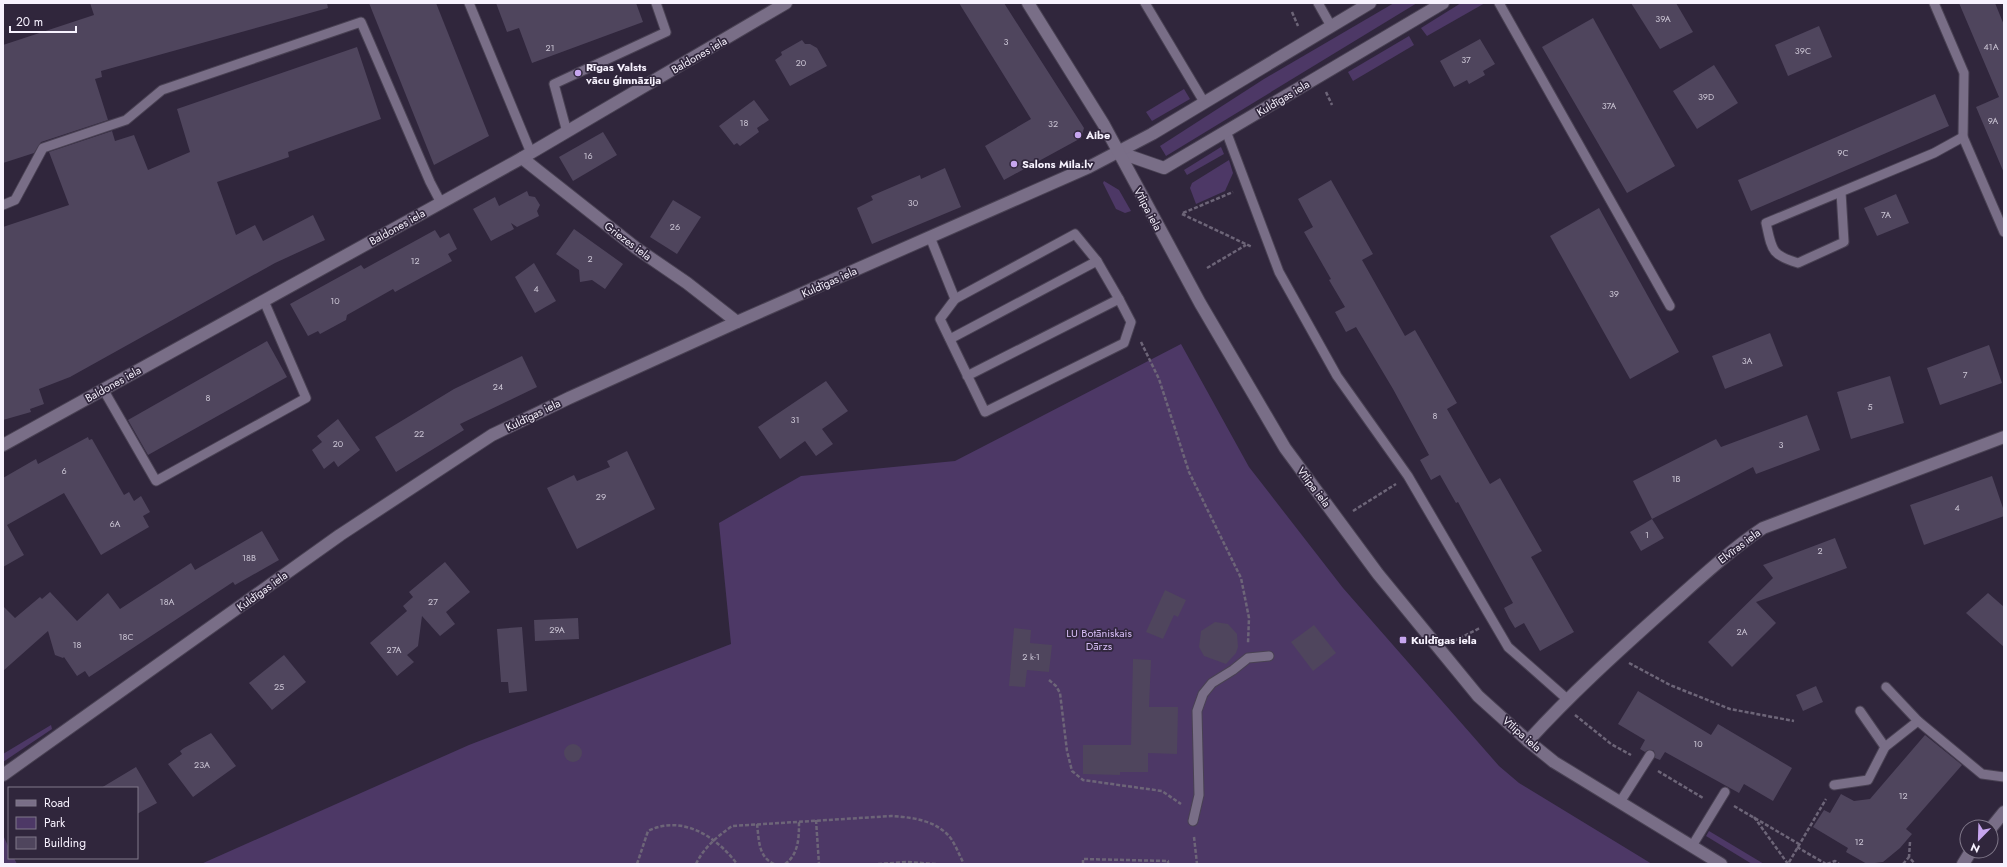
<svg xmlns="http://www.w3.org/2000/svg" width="2007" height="867" font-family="Jost,sans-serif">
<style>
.green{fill:#4d3866}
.building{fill:#4f455d}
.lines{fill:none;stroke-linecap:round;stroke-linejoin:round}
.lane-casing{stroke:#494153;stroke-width:11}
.street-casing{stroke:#494153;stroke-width:14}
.secondary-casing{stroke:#494153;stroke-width:14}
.path{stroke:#6d6578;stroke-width:2.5;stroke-dasharray:4 2;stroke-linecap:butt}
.lane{stroke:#796e87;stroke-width:9}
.street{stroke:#796e87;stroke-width:12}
.secondary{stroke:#796e87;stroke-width:12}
.poi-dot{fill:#c7a6ef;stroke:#30263c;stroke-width:1.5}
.labels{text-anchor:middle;stroke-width:3.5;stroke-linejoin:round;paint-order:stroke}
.number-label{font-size:9px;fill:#cdc7d6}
.street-label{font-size:11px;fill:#f7f2fe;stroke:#30263c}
.poi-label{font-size:11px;font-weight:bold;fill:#f7f2fe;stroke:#30263c;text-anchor:start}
.park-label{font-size:11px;fill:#d8bef8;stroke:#30263c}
</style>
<rect width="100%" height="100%" fill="#30263c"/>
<g class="green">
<polygon points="1394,3 1417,3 1166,156 1160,146 1264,79"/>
<polygon points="1461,3 1485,3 1427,36 1421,28"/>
<polygon points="1409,36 1414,45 1353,81 1348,72"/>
<polygon points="1184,89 1190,99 1152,121 1146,112"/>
<polygon points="1221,147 1224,154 1187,175 1184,170"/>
<polygon points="1229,160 1233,173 1225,191 1196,204 1190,188 1192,183"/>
<polygon points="1104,181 1119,190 1131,211 1125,213 1116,209 1103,183"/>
<polygon points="1181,344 1249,467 1343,588 1499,766 1519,783 1652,864 201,864 469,745 731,644 719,523 801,476 955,461"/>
<polygon points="51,725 52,729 3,762 3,754"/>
<polygon points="1709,831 1764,864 1752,864 1706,836"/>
<polygon points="3,835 9,848 9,858 14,858 17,864 3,864"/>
</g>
<g class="building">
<polygon points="90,3 327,3 328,8 101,71 102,77 95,79 108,120 41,142 34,153 3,163 3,45 94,15"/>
<polygon points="369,3 436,3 489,136 434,165"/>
<polygon points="496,3 636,3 643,22 532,63 519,28 507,32"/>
<polygon points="959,3 1004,3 1084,128 1081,138 1004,180 985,146 1031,119"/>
<polygon points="1631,3 1676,3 1693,32 1660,49"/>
<polygon points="1959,3 1995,3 2004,25 2004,173 1976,107 1999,97"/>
<polygon points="1593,18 1675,166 1627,193 1542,47"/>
<polygon points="1819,26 1832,57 1788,76 1775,45"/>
<polygon points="1480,39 1495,64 1483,71 1485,75 1469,84 1467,80 1454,87 1440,61"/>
<polygon points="802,40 805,44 810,44 817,48 827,66 790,86 775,60 782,55 781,52"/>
<polygon points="357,47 381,119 288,152 289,157 217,182 236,235 255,225 263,241 313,215 325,240 275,263 70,377 39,389 44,404 30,409 31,412 3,420 3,227 69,205 49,152 112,131 115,141 134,135 148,170 190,152 177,109"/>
<polygon points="1714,65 1738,103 1697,129 1673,91"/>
<polygon points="1935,94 1949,126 1751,211 1738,180"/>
<polygon points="754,100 769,120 757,128 759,132 740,146 737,143 734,145 719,126"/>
<polygon points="603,132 617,155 573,181 559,157"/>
<polygon points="945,168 961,207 872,244 857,208 873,200 871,196 920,175 921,179"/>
<polygon points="1331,180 1373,254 1362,260 1405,336 1415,330 1457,403 1447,409 1490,484 1500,478 1542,551 1531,557 1574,632 1540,651 1524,623 1515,628 1509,618 1504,608 1513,603 1458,502 1456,503 1440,475 1431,480 1420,460 1429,455 1393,389 1356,327 1346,332 1335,312 1345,307 1329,280 1331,279 1304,232 1313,227 1298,199"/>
<polygon points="527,191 529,196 535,197 540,205 537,211 539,216 517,227 511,223 514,229 491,241 473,209 495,197 499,206"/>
<polygon points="1896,194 1909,223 1877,236 1864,208"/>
<polygon points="673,200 701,217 677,254 650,237"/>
<polygon points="1599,208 1679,352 1630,379 1550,236"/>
<polygon points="574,229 623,264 605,289 592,280 580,282 579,270 556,254"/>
<polygon points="435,230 440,238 449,233 457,249 448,254 452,261 395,292 393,289 347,315 346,320 320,334 318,331 308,336 290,304 361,265 364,269"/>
<polygon points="534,263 556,301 535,313 515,277"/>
<polygon points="1770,333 1783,366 1725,389 1712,356"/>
<polygon points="267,341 287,377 148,455 128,420"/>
<polygon points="1989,345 2002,383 1940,405 1927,368"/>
<polygon points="522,356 537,387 460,424 464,430 396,472 375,437 454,389"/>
<polygon points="1890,376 1904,423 1851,439 1837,392"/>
<polygon points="826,381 848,411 822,429 833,444 816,456 805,441 780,459 758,427"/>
<polygon points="1807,415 1820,450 1756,474 1753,467 1652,519 1633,481 1716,439 1721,447"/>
<polygon points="338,419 360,450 338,467 334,461 324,469 312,450 322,442 317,436"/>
<polygon points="88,437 89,440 92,439 124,495 129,492 134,501 141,496 150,512 143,516 149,527 101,555 64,493 7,525 24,555 3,567 3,478 36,459 38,464"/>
<polygon points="627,451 655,509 577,549 547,488 574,475 577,481 610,467 607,461"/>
<polygon points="1992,476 2004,511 2004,516 1924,545 1910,505"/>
<polygon points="1652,519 1664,538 1641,551 1630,532"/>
<polygon points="262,531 279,560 235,585 233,582 89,677 85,671 77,676 64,657 63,658 55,655 48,631 3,671 3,606 15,618 40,597 42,599 50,592 77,621 108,593 120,609 191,563 195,570"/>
<polygon points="1835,538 1847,568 1756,602 1776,623 1732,667 1708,642 1773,578 1763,565"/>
<polygon points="445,562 470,592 446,612 455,624 440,636 422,616 418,646 407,655 414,662 397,676 370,643 407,611 403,606 413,597 409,592"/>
<polygon points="1165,590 1186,600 1178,617 1174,615 1163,639 1146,632"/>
<polygon points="1988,593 2004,607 2004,647 1966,613"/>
<polygon points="578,618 579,639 535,641 534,620"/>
<polygon points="1215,622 1228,624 1237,634 1238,647 1236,653 1226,664 1204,656 1199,647 1201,631"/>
<polygon points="1314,625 1336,653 1313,671 1291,642"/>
<polygon points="522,627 527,691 509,693 508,682 501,682 497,629"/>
<polygon points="1014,628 1031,630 1030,643 1052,645 1049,672 1027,670 1025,687 1009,686"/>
<polygon points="284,655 306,682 272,710 249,683"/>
<polygon points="1133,659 1151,660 1149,707 1178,707 1177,754 1148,753 1148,772 1120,772 1120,775 1083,774 1083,745 1131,745"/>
<polygon points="1816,686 1823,702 1803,711 1796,695"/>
<polygon points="1638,691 1711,735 1718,724 1792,768 1773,801 1744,784 1739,793 1665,752 1660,760 1655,758 1655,753 1653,750 1648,750 1645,752 1640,749 1645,740 1618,724"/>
<polygon points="211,733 236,766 193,797 168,764 182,754 180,751 184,748"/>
<polygon points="1925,735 1962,765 1906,829 1912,834 1900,848 1883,862 1867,864 1846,852 1848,848 1813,827 1824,810 1830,813 1841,794 1854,801 1870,799"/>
<circle cx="573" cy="753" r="9"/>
<polygon points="136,767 157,803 137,814 137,788 101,788"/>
</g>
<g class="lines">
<defs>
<g id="lane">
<polyline points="469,3 531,153"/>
<polyline points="1145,3 1204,102"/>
<polyline points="1318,3 1331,26"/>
<polyline points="1499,3 1670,306"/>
<polyline points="1934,3 1964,73 1963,137 2004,232"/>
<polyline points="1226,131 1279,272 1337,376 1408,476 1508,647 1567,699"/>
<polyline points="567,132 554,84 666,32 656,3"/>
<path d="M1841 192 1844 242 1798 263C1771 255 1772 250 1766 223L1934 153 1963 137"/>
<polyline points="3,205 15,200 43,148 126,120 162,90 361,22 430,182 441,203"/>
<path d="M930 237 955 299 940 319C955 350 970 381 985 412L1124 343 1131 322 1119 299 967 376"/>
<polyline points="955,299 1075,234 1097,261"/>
<polyline points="950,339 1097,261 1119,299"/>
<polyline points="103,389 156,481 306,398 264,301"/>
<polyline points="1886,687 1918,721 1982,774 2004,777"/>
<polyline points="1860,711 1885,747"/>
<polyline points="1834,785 1868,780 1885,747 1918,721"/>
<polyline points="1620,802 1650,755"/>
<polyline points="1193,821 1199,795 1197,711 1203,694 1212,683 1233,670 1248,658 1269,656"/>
<polyline points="1692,846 1725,792"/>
</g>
<g id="street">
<polyline points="1118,152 1164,168 1443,3"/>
<polyline points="522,158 636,248 687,283 737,322"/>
<polyline points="3,445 522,158 786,3"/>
<path d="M1528 741C1571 694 1615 654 1662 612 1695 583 1726 553 1763 528L2004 437"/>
<polyline points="3,775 340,535 492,435 569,398 737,322 1089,167 1152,134 1370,3"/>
<polyline points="1991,828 2004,812"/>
<polyline points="1963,864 1971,851"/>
</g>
<polyline id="secondary" points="1028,3 1104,125 1200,303 1285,448 1378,574 1478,696 1528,741 1554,762 1721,864"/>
</defs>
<use href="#lane" class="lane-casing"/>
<use href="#street" class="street-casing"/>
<use href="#secondary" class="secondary-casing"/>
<g class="path">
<polyline points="1292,12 1298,26"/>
<polyline points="1326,92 1332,105"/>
<polyline points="1183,213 1233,192"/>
<polyline points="1182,214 1252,247"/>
<polyline points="1207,268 1246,245"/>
<polyline points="1141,342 1159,379 1189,472 1241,578 1249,618 1248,643"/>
<polyline points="1353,511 1396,484"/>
<polyline points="1454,641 1480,628"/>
<polyline points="1629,663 1670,685 1730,709 1794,721"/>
<polyline points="1049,680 1056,686 1060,693 1067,751 1072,771 1083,780 1162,791 1181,804"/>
<polyline points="1575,715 1611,744 1631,755"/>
<polyline points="1658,771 1703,798"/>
<polyline points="1734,806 1799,844"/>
<polyline points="1754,817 1788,864 1826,799"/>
<polyline points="816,820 819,864"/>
<path d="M757 824C759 839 758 857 774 864"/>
<polyline points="1194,837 1197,864"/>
<polyline points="1910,842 1909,857 1915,864"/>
<polyline points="1797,847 1826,864"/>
<path d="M637 864 648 831C682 814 717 837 737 864"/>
<path d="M696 864C704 847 717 837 732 826L891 816C910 817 933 820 947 834 954 840 959 855 964 864"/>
<path d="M785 864C799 854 799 837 799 821"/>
<polyline points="878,864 907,862 937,864"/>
<polyline points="1083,864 1083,859 1168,861 1168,864"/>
<polyline points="1827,864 1835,861 1839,864"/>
<polyline points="1903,864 1909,857"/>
</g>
<use href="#lane" class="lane"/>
<use href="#street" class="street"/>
<use href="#secondary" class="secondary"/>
</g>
<g class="poi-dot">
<circle cx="578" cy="73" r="4"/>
<circle cx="1078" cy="135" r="4"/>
<circle cx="1014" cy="164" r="4"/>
<rect x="1399" y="636" width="8" height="8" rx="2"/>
</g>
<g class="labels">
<g class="number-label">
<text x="1663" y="22">39A</text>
<text x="1006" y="45">3</text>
<text x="1991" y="50">41A</text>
<text x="550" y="51">21</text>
<text x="1803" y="54">39C</text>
<text x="1466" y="63">37</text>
<text x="801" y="66">20</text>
<text x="1706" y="100">39D</text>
<text x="1609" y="109">37A</text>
<text x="1993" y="124">9A</text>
<text x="744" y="126">18</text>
<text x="1053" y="127">32</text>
<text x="1843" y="156">9C</text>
<text x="588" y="159">16</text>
<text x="913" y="206">30</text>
<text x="1886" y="218">7A</text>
<text x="675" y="230">26</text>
<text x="590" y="262">2</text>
<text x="415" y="264">12</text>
<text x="536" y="292">4</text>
<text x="1614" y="297">39</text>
<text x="335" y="304">10</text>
<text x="1747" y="364">3A</text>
<text x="1965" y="378">7</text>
<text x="498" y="390">24</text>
<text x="208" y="401">8</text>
<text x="1870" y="410">5</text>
<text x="1435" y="419">8</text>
<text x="795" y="423">31</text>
<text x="419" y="437">22</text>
<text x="338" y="447">20</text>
<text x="1781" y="448">3</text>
<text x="64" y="474">6</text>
<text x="1676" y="482">1B</text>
<text x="601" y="500">29</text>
<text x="1957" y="511">4</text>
<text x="115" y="527">6A</text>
<text x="1647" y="538">1</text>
<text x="1820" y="554">2</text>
<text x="249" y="561">18B</text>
<text x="167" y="605">18A</text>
<text x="433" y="605">27</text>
<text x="557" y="633">29A</text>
<text x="1742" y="635">2A</text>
<text x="126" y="640">18C</text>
<text x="77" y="648">18</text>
<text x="394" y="653">27A</text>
<text x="1031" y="660">2 k-1</text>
<text x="279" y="690">25</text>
<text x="1698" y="747">10</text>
<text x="202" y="768">23A</text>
<text x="1903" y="799">12</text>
<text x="1859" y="845">12</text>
</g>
<g class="street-label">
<text transform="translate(699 55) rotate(-30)" y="4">Baldones iela</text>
<text transform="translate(1283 98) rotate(-31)" y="4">Kuldīgas iela</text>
<text transform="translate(1148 209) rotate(62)" y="4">Vīlipa iela</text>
<text transform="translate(397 227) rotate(-29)" y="4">Baldones iela</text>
<text transform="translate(628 241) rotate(37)" y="4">Griezes iela</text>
<text transform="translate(829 282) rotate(-24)" y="4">Kuldīgas iela</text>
<text transform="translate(113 384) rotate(-29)" y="4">Baldones iela</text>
<text transform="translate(533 415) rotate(-26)" y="4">Kuldīgas iela</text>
<text transform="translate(1314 487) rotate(53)" y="4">Vīlipa iela</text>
<text transform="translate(1739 546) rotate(-37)" y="4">Elvīras iela</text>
<text transform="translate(262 591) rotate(-36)" y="4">Kuldīgas iela</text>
<text transform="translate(1522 734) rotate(41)" y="4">Vīlipa iela</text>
</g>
<g class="poi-label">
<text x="586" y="71">Rīgas Valsts<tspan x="586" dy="13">vācu ģimnāzija</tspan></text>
<text x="1086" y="139">Aibe</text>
<text x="1022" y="168">Salons Mila.lv</text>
<text x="1411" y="644">Kuldīgas iela</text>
</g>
<g class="park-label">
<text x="1099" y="637">LU Botāniskais<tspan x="1099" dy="13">Dārzs</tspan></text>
</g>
</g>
<rect width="2007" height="867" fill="none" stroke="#f7f2fe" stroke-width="8"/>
<rect x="8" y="787" width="130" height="72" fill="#30263c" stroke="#80788a"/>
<rect x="16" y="800" width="20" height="6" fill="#796e87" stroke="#80788a"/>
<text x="44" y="807" font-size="12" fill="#f7f2fe">Road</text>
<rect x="16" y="817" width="20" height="12" fill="#4d3866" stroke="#80788a"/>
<text x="44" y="827" font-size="12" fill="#f7f2fe">Park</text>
<rect x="16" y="837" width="20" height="12" fill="#4f455d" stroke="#80788a"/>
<text x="44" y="847" font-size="12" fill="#f7f2fe">Building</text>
<g transform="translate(1979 839) rotate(203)"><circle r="19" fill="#30263c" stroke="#80788a"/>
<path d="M0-3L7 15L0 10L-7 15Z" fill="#c7a6ef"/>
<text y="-6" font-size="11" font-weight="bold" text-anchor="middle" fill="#f7f2fe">N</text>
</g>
<path d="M10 26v6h66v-6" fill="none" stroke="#f7f2fe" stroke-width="2"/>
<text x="16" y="26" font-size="12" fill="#f7f2fe" stroke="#30263c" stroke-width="3" paint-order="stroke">20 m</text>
</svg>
